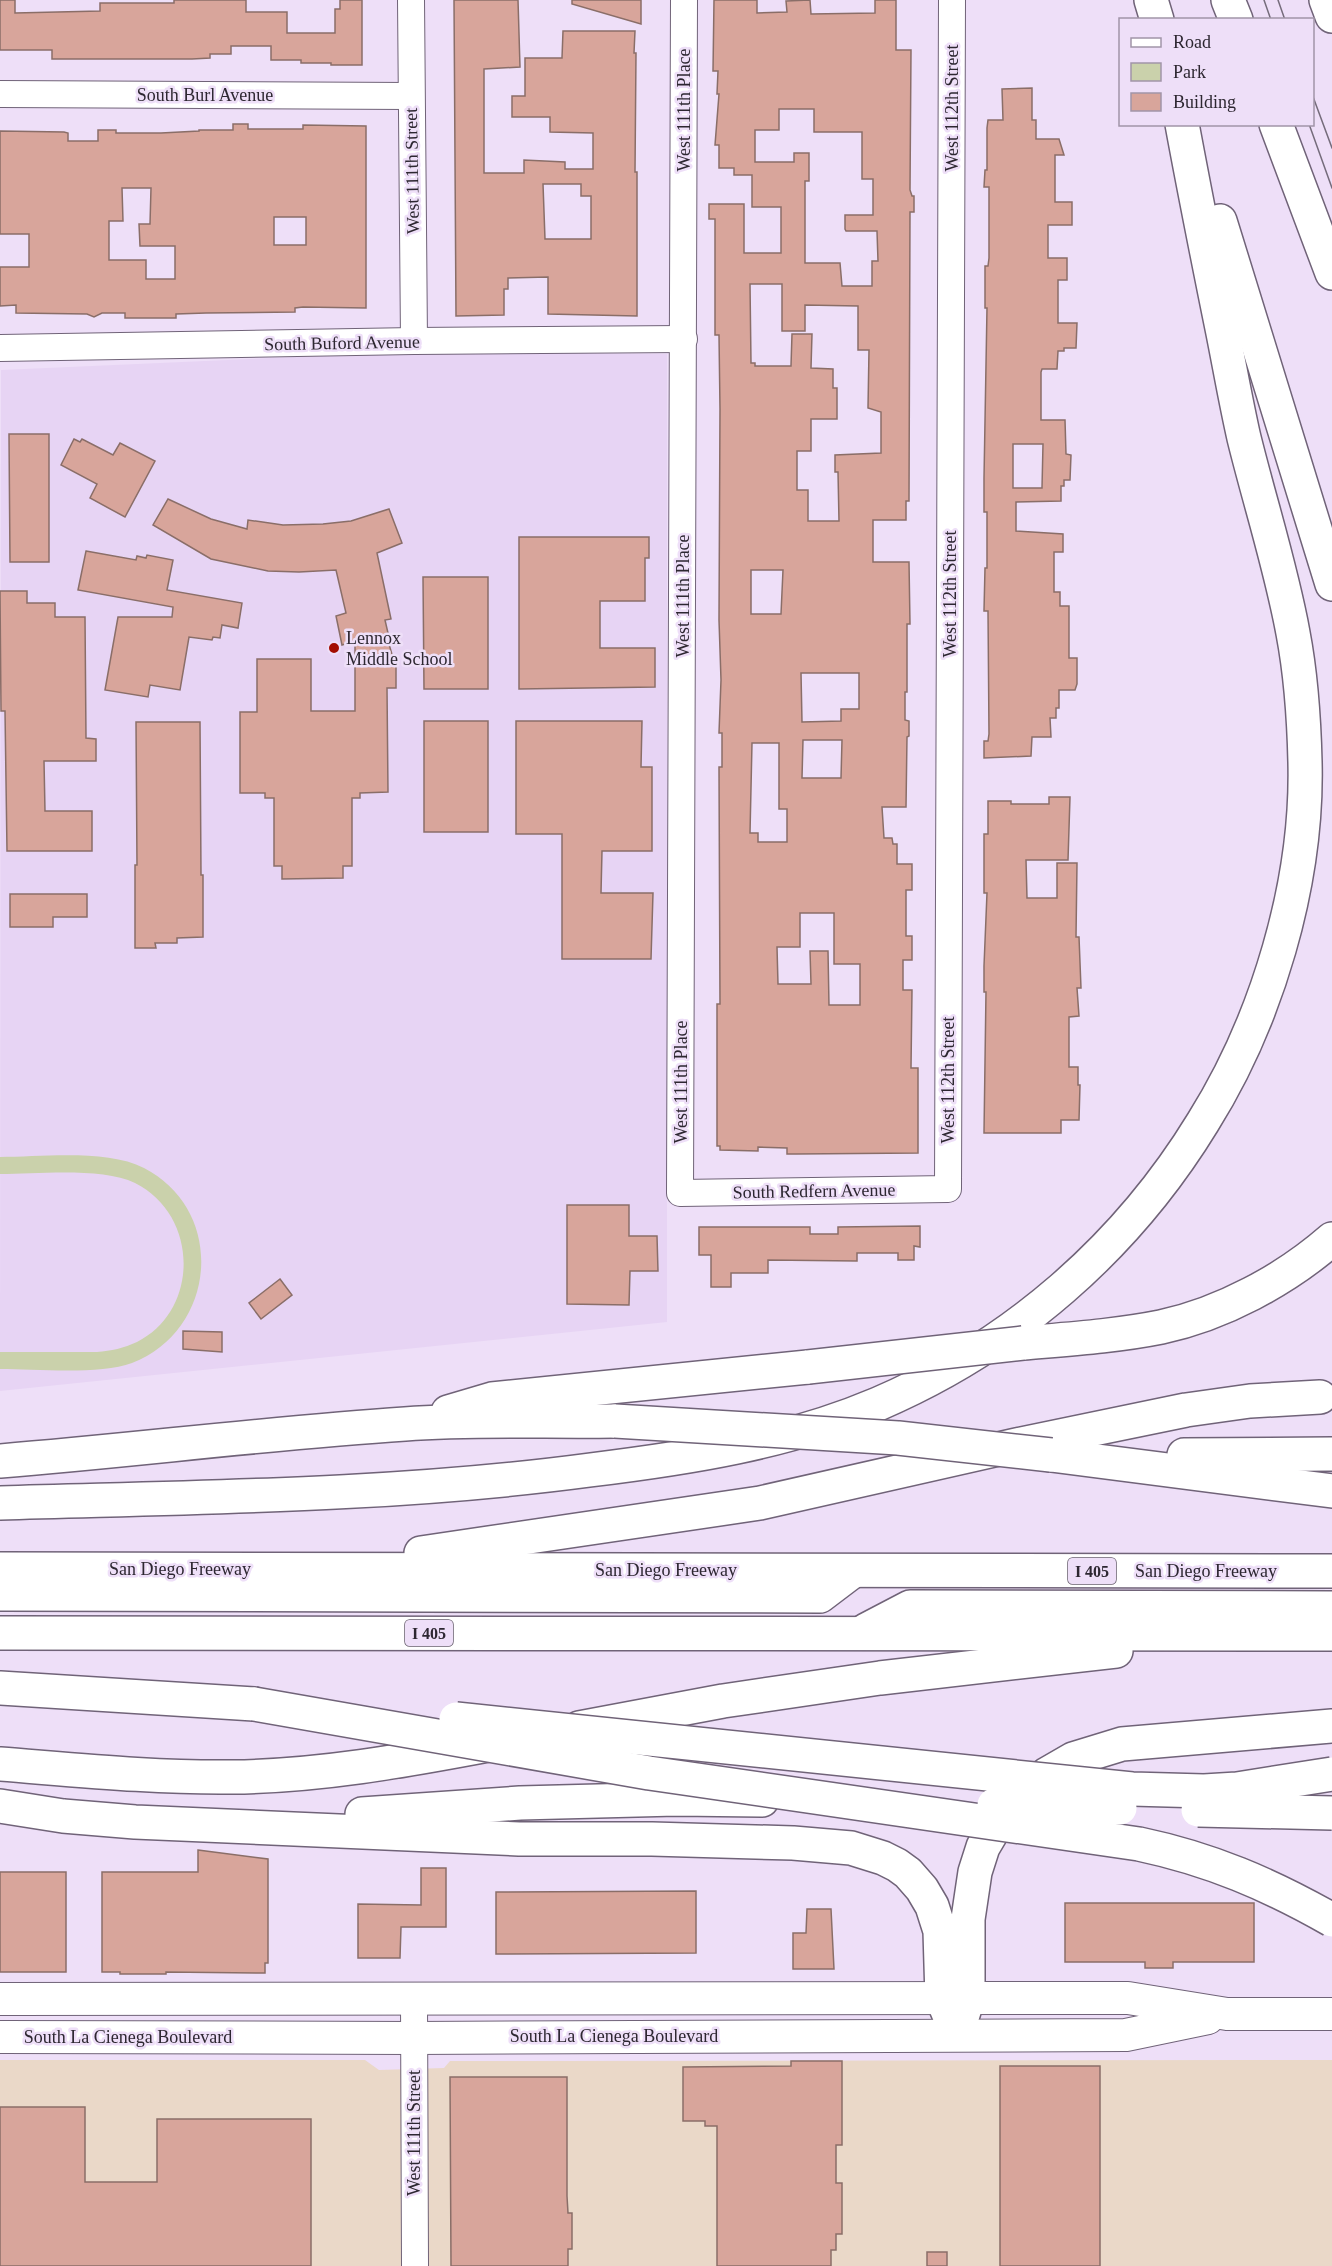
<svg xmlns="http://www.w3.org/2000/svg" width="1332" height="2266" font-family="'Times New Roman',serif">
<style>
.commercial{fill:#ead8c8}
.built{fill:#e7d4f4}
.green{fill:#cad1ab}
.building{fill:#d8a59b;stroke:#8a6e68;stroke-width:1.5;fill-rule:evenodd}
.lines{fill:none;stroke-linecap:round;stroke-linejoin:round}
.minor-casing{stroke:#706378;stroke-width:28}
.major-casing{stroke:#706378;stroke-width:34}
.highway-casing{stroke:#706378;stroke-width:36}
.minor{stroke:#fff;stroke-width:26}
.major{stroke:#fff;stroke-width:32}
.highway{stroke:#fff;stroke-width:33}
.tram{stroke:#756c7b;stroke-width:1.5}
.highway-bridge-casing{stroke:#706378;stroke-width:36;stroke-linecap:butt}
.highway-bridge{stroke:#fff;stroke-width:33}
.poi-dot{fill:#a30d01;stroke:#eedff8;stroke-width:2}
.labels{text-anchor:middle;stroke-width:5;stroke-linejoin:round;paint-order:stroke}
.shield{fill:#eedff8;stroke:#675e6d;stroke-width:1.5}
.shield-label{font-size:16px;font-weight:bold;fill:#2d2731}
.street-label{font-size:18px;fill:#2d2731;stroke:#eedff8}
.poi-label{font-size:18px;fill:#2d2731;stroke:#eedff8;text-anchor:start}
</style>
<rect width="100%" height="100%" fill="#eedff8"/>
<polygon class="commercial" points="0,2060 365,2060 379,2070 444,2068 450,2061 1332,2060 1332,2266 0,2266"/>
<polygon class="built" points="360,354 667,354 667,1322 0,1391 1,370"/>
<path class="green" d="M0 1157C42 1157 107 1149 144 1168 227 1211 217 1330 132 1363 100 1375 36 1369 0 1369V1352H97C111 1351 124 1348 137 1342 200 1310 199 1215 135 1183 102 1167 38 1174 0 1174Z"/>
<g class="building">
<polygon points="0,0 15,0 15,13 100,11 100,3 174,3 174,0 246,0 246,12 287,12 287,33 335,33 335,9 340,9 340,0 362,0 362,65 331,65 331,63 301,63 301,60 271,60 271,46 231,46 231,54 210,54 210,58 192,59 52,59 52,50 0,50"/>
<path d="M454 0H518L520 67 484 69V173H524V160L565 162V169H593V133L550 132V117H512V96H525V58H562L563 31H635L634 53H636L635 172H637V316L548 314V277L508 278V289H504V315L456 316ZM543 184H581V196H591V239H545Z"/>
<polygon points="572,0 641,0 641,24 572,4"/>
<path d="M714 0H757V13L787 12 786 1 810 0 811 14 875 13V0H896V50H911L910 190 912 196H914V212H910L909 501H906V520H873V562H909L910 624H907V692H905V720L909 721V736L907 737 906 807H882L884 838H892L893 844H897V864H912V890H906V936H912V960H903V990H912L911 1068H918V1153L796 1154H787V1148L758 1147V1151L720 1150V1146H717V1004H720L719 767H722V733H719L721 680 719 620 720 409 719 335H715V219H709V204H744V253H781V207H752V175H734V168H719V145H715L719 94H717L718 71H713ZM779 109H814V132H862V179H873V215H845V229L846 231H877L878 261H872V286H842L840 263H805V181H809V153H794V162H755V130H779ZM750 284H782V331H805V305L858 306V350H869L868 408 881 412V453L835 455V472H838L839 521H808V490H797V451H811V419H837V388H833V369L811 368 812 334H792L791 366H755V363H751ZM751 570H783L781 614H751ZM801 673H859V709H841V721L802 722ZM803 740H842L841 778H802ZM752 743H779V809H787V842H758V833H750ZM800 913H834V964H860V1005H829L828 951H810L811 984H778L777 947H800Z"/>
<path d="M1032 88V120H1036V139H1059L1064 155H1055V202H1072V225H1048V258H1067V280H1058V323H1077L1076 348H1064V351H1058L1057 369H1042L1041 372V420H1065L1066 454 1071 455 1070 480H1064V486H1061V501L1016 502V531L1063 534V552H1054V592H1060V606H1069V658H1077V684L1075 690H1059V708H1056V718H1050L1051 737H1032L1031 756 984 758V741H988L989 734 988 611H984L985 568H987V512H984V478L987 308H985V266H988L989 258V187H984L985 170H987V128L988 120H1003L1002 89ZM1013 444H1043L1042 488H1013Z"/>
<path d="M233 124H248V129H303V125L366 126V308L303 307 295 308V312L206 313 176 314V318H125V313H102L94 317 87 314 16 313V305L0 306V267H29V234H0V131L64 132 68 133V141H98V130H116V133H161L199 131V130H233ZM122 188H151L150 224H139L140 246H175V279H146V260H109V221H123ZM274 217H306V245H274Z"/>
<polygon points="9,434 49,434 49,562 10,562"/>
<polygon points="74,439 80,442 82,439 113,455 120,443 155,461 125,517 90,498 97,484 61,465"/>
<polygon points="168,499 211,519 247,529 248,520 283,525 323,524 351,521 389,509 402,543 377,553 391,619 385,620 388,633 386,634 396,668 396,688 387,688 388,792 360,793 360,798 352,798 352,866 343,866 343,878 282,879 282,866 274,866 274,798 265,798 265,793 240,793 240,712 257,712 257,659 311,659 311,711 355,711 355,641 342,645 336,616 346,613 336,570 299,572 268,571 211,559 153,525"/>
<polygon points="519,537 649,537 649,558 645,558 645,601 600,601 600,648 655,648 655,687 519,689"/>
<polygon points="86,551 136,560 137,556 146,558 147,555 173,560 167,590 242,603 238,628 222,625 220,638 213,637 212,640 189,637 180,690 150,685 148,697 105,690 118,617 172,617 173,607 78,590"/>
<polygon points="423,577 488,577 488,689 424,689"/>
<polygon points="0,591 27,591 27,603 55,603 55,617 85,617 86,738 96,739 96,761 44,761 45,811 92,811 92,851 7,851 5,711 1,711"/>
<rect x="424" y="721" width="64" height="111"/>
<polygon points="516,721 642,721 641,767 652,767 652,851 602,851 601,893 653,893 651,959 562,959 562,834 516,834"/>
<polygon points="136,722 200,722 201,875 203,875 203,937 177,938 177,943 155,943 156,948 135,948 135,865 137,865"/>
<polygon points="1049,797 1070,797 1068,860 1026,860 1027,898 1057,898 1057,863 1077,863 1076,937 1079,937 1081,988 1077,988 1079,1016 1069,1017 1069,1067 1078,1067 1078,1085 1080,1085 1079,1120 1061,1120 1061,1133 984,1133 986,992 984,992 984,966 987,893 984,893 984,834 988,834 988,801 1011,801 1011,804 1049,804"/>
<polygon points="10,894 87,894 87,917 53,917 53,927 10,927"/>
<polygon points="567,1205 629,1205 629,1236 657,1236 658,1271 630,1271 629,1305 567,1304"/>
<polygon points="920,1226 920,1247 914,1246 914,1260 898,1260 898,1253 857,1253 857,1261 768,1260 768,1273 731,1273 731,1287 711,1287 711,1255 699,1255 699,1227 810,1227 810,1234 838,1234 838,1227"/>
<polygon points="280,1279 292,1295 261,1319 249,1303"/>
<polygon points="183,1331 222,1332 222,1352 183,1349"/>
<polygon points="198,1850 268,1859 268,1963 265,1963 265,1973 166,1972 166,1974 120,1974 120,1972 102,1972 102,1872 198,1872"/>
<polygon points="421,1868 446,1868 446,1927 401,1927 400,1958 358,1958 358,1904 421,1905"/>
<rect x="0" y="1872" width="66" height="100"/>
<polygon points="696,1891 696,1953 496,1954 496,1892"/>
<polygon points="1065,1903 1254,1903 1254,1962 1173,1962 1173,1968 1145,1968 1145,1962 1065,1962"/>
<polygon points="807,1909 831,1909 834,1969 793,1969 793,1933 806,1933"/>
<polygon points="791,2061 842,2061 842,2145 836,2145 836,2183 842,2183 842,2234 836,2234 836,2250 831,2250 831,2266 717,2266 717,2126 705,2126 705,2121 683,2121 683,2067 791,2066"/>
<rect x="1000" y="2066" width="100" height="200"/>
<polygon points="450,2077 567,2077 567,2196 568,2213 572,2213 572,2249 568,2249 568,2266 451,2266"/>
<polygon points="0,2107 85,2107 85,2182 157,2182 157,2119 311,2119 311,2266 0,2266"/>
<rect x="927" y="2252" width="20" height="14"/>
</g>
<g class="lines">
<defs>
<g id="minor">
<polyline points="411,0 414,341"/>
<polyline points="684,0 680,1193 948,1189 952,0"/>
<polyline points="0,94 410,96"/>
<polyline points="0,348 414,341 684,339"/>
<polyline points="414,1999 415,2266"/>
</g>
<g id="major">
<polyline points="0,1999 1128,1998 1227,2014 1332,2014"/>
<polyline points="0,2037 414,2038 1126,2035 1208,2018"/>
</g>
<g id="highway">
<polyline points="1151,0 1157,20"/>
<polyline points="1228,0 1236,20"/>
<polyline points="1326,0 1332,16"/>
<polyline points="1276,124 1332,273"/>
<polyline points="1220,221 1332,584"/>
<path d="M1023 1343C1069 1339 1116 1336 1161 1327 1222 1314 1285 1280 1332 1239"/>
<polyline points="448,1412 492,1399 808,1367"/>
<polyline points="1051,1455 1332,1491"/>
<polyline points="1184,1455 1332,1454"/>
<path d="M0 1461C135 1450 269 1433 405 1424 474 1419 545 1422 615 1421"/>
<path d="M0 1503C197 1497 395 1496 590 1470 688 1458 786 1443 878 1404 1013 1346 1126 1248 1203 1122 1267 1020 1308 883 1305 762 1304 719 1301 675 1293 633 1281 567 1260 503 1244 438 1236 403 1230 368 1223 333 1209 264 1195 194 1182 124"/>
<polyline points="421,1553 760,1503 1016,1445 1186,1410 1250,1401 1320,1397"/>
<polyline points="0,1569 1332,1571"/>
<polyline points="0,1594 820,1596 853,1571"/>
<polyline points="866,1630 910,1607 1332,1608"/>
<polyline points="0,1633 1332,1634"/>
<polyline points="0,1688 254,1704"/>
<polyline points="579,1728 723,1701 880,1678 1116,1651"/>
<path d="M0 1764C77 1770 156 1778 233 1777 319 1776 403 1761 488 1745"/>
<polyline points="0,1806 63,1816 135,1822 519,1839 652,1839 793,1843 851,1848 883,1858 897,1865 908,1873 922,1889 932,1906 940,1931 942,1998 957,2034"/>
<polyline points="362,1814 520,1803 676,1799 762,1800"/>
<polyline points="957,2034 968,1998 968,1919 975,1872 983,1847 1009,1803 1047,1774 1073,1759 1122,1744 1332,1726"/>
</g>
</defs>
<use href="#minor" class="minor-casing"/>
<use href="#major" class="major-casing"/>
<use href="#highway" class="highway-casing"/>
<use href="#minor" class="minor"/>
<use href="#major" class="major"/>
<use href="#highway" class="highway"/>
<g class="tram">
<polyline points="1264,0 1271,20"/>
<polyline points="1278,0 1285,20"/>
<polyline points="1312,94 1332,148"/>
<polyline points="1309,124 1332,188"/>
</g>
<defs>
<g id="highway-bridge">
<polyline points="808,1367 1023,1343"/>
<polyline points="615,1421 898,1438 1051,1455"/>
<path d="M254 1704 649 1773 1139 1844C1210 1859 1269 1884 1332 1920"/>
<polyline points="456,1719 1132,1789 1204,1791 1237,1789 1332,1774"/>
<polyline points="994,1805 1120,1808"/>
<polyline points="1198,1810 1332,1813"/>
</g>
</defs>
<use href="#highway-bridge" class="highway-bridge-casing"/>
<use href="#highway-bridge" class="highway-bridge"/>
</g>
<circle class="poi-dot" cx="334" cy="648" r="6"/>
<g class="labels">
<g class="shield">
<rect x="1068" y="1558" width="48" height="26" rx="4.5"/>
<rect x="405" y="1620" width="48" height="26" rx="4.5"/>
</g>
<g class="shield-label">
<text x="1092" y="1577">I 405</text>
<text x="429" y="1639">I 405</text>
</g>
<g class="street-label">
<text x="205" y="101">South Burl Avenue</text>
<text transform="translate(952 108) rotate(-90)" y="6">West 112th Street</text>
<text transform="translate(684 110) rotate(-90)" y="6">West 111th Place</text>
<text transform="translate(412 171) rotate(-91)" y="6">West 111th Street</text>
<text transform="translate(342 343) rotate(-1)" y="6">South Buford Avenue</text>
<text transform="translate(950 594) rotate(-90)" y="6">West 112th Street</text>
<text transform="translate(683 596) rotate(-90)" y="6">West 111th Place</text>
<text transform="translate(948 1080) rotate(-90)" y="6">West 112th Street</text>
<text transform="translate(681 1082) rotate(-90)" y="6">West 111th Place</text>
<text transform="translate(814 1191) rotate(-1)" y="6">South Redfern Avenue</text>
<text x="180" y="1575">San Diego Freeway</text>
<text x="666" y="1576">San Diego Freeway</text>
<text x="1206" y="1577">San Diego Freeway</text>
<text x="614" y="2042">South La Cienega Boulevard</text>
<text x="128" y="2043">South La Cienega Boulevard</text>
<text transform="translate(414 2133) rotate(-90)" y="6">West 111th Street</text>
</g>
<g class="poi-label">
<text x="346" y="644">Lennox<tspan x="346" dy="21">Middle School</tspan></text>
</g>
</g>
<rect x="1119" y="18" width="195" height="108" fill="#eedff8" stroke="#a195a8" stroke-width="1.5"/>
<rect x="1131" y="38" width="30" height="9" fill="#ffffff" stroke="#a195a8" stroke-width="1.5"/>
<text x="1173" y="48" font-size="18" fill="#2d2731">Road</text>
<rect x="1131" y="63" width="30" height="18" fill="#cad1ab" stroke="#a195a8" stroke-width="1.5"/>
<text x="1173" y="78" font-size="18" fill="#2d2731">Park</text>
<rect x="1131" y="93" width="30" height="18" fill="#d8a59b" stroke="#a195a8" stroke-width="1.5"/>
<text x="1173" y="108" font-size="18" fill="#2d2731">Building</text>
</svg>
